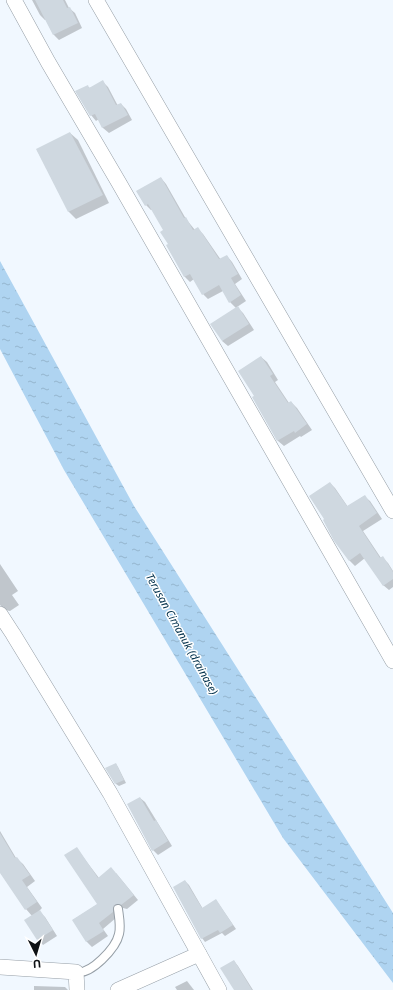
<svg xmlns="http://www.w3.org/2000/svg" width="393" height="990" font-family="'Noto Sans',sans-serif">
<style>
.water{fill:url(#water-ripples)}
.shadow{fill:#0003}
.building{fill:#cfd8e0}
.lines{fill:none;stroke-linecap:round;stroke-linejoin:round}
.service-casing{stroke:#959ea6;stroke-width:10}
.minor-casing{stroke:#959ea6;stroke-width:16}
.service{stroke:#fff;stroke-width:8}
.minor{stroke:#fff;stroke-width:15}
.labels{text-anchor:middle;stroke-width:3;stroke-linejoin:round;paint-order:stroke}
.water-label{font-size:11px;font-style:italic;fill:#02314c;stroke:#fff}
</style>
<defs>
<pattern id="water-ripples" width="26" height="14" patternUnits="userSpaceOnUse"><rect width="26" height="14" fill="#afd4f1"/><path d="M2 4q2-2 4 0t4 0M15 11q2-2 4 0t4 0" fill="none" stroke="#95b5ce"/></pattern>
</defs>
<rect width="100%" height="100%" fill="#f1f8ff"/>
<polygon class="water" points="0,261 134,506 393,913 393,983 283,838 64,470 0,349"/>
<g class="shadow">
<polygon points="32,0 65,0 69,8 75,13 82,28 59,40 54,35 46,20 45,20 40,15"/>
<polygon points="103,82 108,87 118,106 121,104 126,109 132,120 109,133 103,128 99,119 96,121 91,115 87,86 90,88"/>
<polygon points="70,133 78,140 109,203 76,219 69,212 37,150"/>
<polygon points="161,178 166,184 186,219 195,230 197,228 203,234 221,260 227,256 232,262 242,279 235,284 246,301 237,307 243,313 254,330 228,346 222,341 236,308 230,302 223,291 208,299 203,294 194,279 190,282 185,277 167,246 169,245 165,230 153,210 151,210 146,205"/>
<polygon points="261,357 267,362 278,380 275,382 289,403 291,402 297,408 312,430 301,437 300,436 284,446 278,441 253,397 256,396"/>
<polygon points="330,483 335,488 348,507 364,496 370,501 382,519 363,531 381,558 382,557 388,563 393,571 393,587 389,590 383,585 365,558 355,566 349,560"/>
<polygon points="0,564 18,591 12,595 19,605 10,611 5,610 0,605"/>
<polygon points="116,764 118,767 126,783 119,786 116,784"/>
<polygon points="140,798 145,802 172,846 158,855 153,850"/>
<polygon points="0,831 16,858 23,864 35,881 27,887 42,908 39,911 45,917 57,936 43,945 38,939 32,916 26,909 0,872"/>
<polygon points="77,849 99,878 116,873 138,900 127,909 123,908 119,910 117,917 103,929 108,936 92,947 87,942 73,920 98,904"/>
<polygon points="185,881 189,885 203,909 216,900 236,929 225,936 222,933 205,942 202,938"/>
<polygon points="234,961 238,966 253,990 235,990"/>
<polygon points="187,981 194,990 177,990 175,987"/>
<polygon points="34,986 65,987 68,990 34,990"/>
</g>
<g class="building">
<polygon points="35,0 63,0 67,8 70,7 78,23 53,35"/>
<polygon points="103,80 116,105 121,103 128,115 102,128 95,114 90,116 75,91 88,85 89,88"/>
<polygon points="70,132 103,195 68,212 36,149"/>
<polygon points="161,177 184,218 186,217 193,230 198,227 219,259 227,255 238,274 231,278 241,295 229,303 219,285 202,295 190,274 184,277 166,245 168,244 160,232 163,230 148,204 145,206 136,191"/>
<polygon points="238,306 249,324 222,341 210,324"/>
<polygon points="261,356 273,374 270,376 288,403 291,401 307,424 295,433 294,431 277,441 252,397 254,396 238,371"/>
<polygon points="330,482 347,506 365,495 377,513 359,526 380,558 383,556 393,572 393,579 383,586 360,553 349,561 334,541 323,520 324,519 309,496"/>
<polygon points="116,763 124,780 115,784 105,768"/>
<polygon points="140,797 154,821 156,820 168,841 152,851 127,804"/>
<polygon points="0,833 15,858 17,857 30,875 22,880 37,902 25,910 0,873"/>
<polygon points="77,847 98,878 111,867 134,895 121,905 118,904 114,905 113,907 113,912 99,923 104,931 86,942 72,920 97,904 64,855"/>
<polygon points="185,880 202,908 216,899 233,925 220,933 218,930 201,939 173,887"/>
<polygon points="40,910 53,930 37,940 24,920"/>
<polygon points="234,960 252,990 234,990 220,968"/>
</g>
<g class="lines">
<defs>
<path id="service" d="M76 972C91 975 116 948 119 934 121 926 119 917 118 909"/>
<g id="minor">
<polyline points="14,0 48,62 119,183 393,661"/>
<polyline points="96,0 393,511"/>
<polyline points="0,614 13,634 110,793 219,990"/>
<polyline points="0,967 76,972 77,990"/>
<polyline points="118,990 199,954"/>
</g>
</defs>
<use href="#service" class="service-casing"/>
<use href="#minor" class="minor-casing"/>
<use href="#service" class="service"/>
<use href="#minor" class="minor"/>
</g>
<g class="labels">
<g class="water-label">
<text transform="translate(182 634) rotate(61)" y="4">Terusan Cimanuk (drainase)</text>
</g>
</g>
<g transform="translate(36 954) rotate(175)" stroke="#ffffff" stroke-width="3" paint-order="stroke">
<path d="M0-3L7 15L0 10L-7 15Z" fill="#0f1215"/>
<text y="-6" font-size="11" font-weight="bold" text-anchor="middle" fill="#0f1215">U</text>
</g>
</svg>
